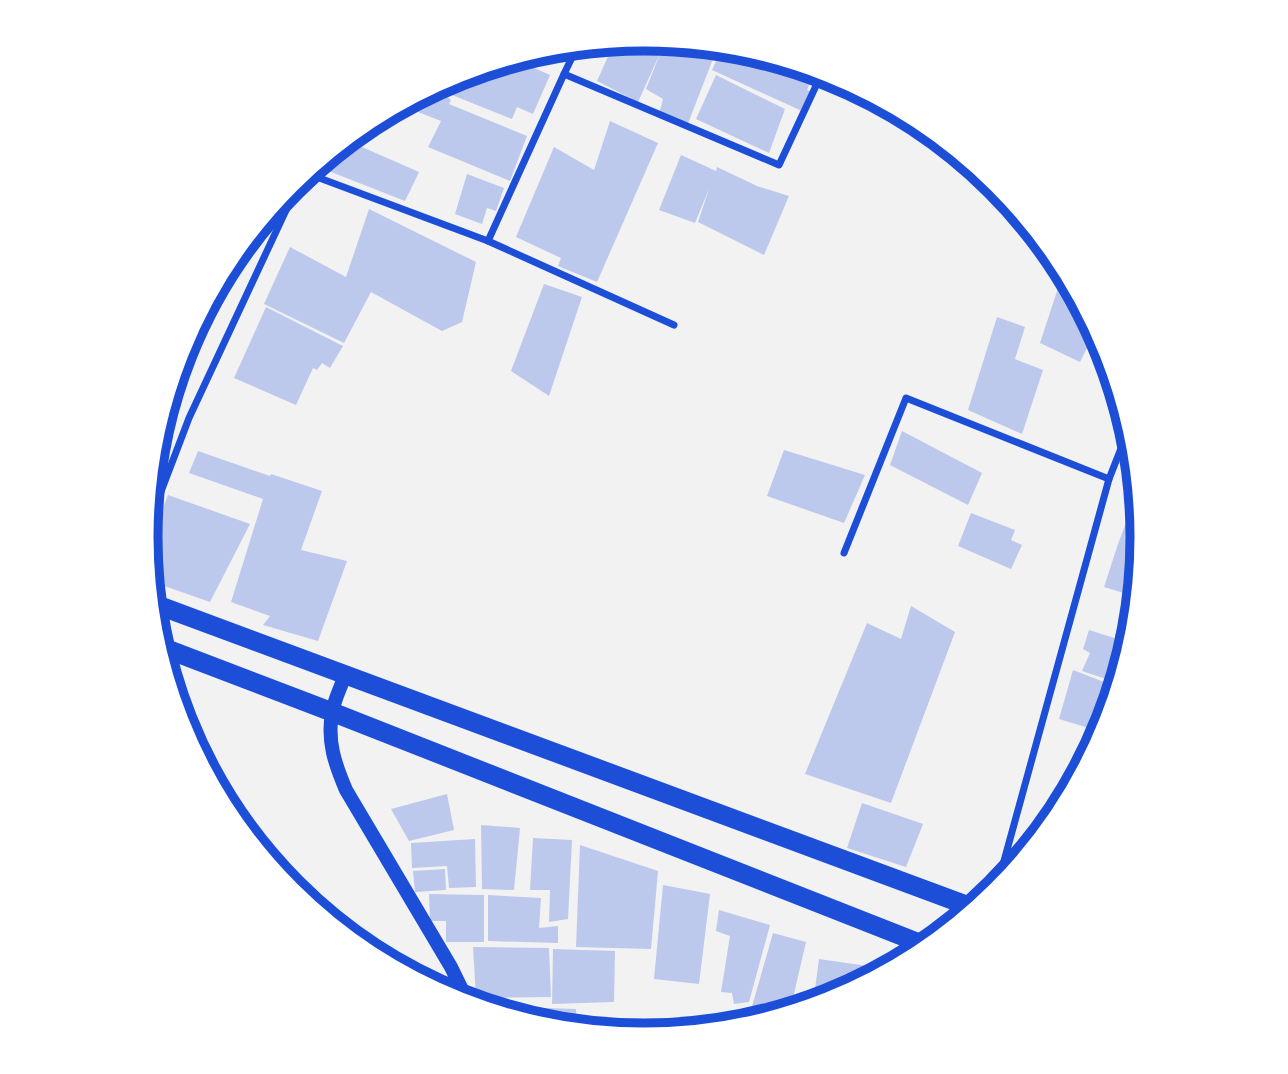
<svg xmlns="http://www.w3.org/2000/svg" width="1288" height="1074" font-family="'Nunito Sans',sans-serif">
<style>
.building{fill:#bdc9ec}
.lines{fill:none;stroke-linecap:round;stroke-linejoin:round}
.minor{stroke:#1d4ed8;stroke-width:7}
.secondary{stroke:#1d4ed8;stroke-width:14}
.trunk{stroke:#1d4ed8;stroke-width:19}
.rim{fill:none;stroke:#1d4ed8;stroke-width:9}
</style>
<rect width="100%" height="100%" fill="#f2f2f2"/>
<g class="building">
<polygon points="644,39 718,46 687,126 659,114 663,99 646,89 662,49 638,102 597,81 615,41"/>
<polygon points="723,46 742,48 815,70 807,90 813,92 804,112 712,70"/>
<polygon points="512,58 550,75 533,114 517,107 512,119 452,95 460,74"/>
<polygon points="716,75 785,109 769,153 696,119"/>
<polygon points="452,77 444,94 451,100 449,104 527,136 510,181 428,147 441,121 400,105"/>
<polygon points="610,121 658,143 597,282 558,266 561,258 516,237 554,147 594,170"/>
<polygon points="346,140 419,172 405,201 321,168 325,157"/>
<polygon points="681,155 716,171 717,167 757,186 789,196 764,255 698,222 709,189 695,223 659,210"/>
<polygon points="467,174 504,188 496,211 487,208 482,224 455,214"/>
<polygon points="369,209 476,262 462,322 442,331 371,292 344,343 264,304 290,247 346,277"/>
<polygon points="1064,270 1096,330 1080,362 1040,343"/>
<polygon points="544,284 582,297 549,396 511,371"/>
<polygon points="266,307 343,346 330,368 322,363 317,370 313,368 296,405 234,378"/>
<polygon points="997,317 1025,327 1015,359 1043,370 1022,434 968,410"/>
<polygon points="902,431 982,473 968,505 890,465"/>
<polygon points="784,450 865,475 844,523 767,496"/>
<polygon points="198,451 270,476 271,474 322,491 301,550 347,561 318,641 263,625 270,616 231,602 263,499 189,473"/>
<polygon points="1138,491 1142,537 1137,597 1104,587 1118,544"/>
<polygon points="168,495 250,524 210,602 150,581 147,549"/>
<polygon points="971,513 1015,530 1011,540 1022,545 1011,569 958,546"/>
<polygon points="911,606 955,632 891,803 805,774 867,623 901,639"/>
<polygon points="1089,630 1130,643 1118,683 1082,671 1090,653 1083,649"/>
<polygon points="1073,670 1117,687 1102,732 1059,719"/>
<polygon points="447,794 454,830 409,841 391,809"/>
<polygon points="862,803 923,824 906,867 847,848"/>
<polygon points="481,825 520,828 514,890 482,889"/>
<polygon points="533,838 572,840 568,919 549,922 550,890 530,890"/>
<polygon points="475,839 476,887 449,888 447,866 412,868 411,843"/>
<polygon points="580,845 658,871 651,949 576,947"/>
<polygon points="445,869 446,890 415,892 413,871"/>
<polygon points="663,885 710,894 699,984 654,979"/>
<polygon points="429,894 484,895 484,942 446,942 446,921 430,921"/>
<polygon points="488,895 541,898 539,928 558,926 558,943 488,941"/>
<polygon points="719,910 770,925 749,1002 734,1004 732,993 721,992 730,936 716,931"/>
<polygon points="773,933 806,942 790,1011 774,1016 751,1010"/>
<polygon points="473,947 549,948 551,997 476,998"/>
<polygon points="553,949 615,951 614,1002 552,1004"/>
<polygon points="819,959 888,969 834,998 813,1004"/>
<polygon points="488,1006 576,1009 577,1029 546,1026 489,1008"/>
</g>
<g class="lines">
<g class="minor">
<polyline points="564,74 578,45"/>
<polyline points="306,173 488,241 674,325"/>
<polyline points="488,241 564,74 779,165 822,73"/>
<polyline points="146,531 189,418 302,176"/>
<polyline points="844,553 906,398 1109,479"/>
<polyline points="996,890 1109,479 1129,428"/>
</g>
<path class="secondary" d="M345 675C341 687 334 700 332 713 327 742 335 764 346 790L451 967 468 1002"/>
<g class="trunk">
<polyline points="152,603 974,908"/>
<polyline points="159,646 332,712 927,946"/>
</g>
</g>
<path d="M0 0H1288V1074H0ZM158 537a486 486 0 1 1 972 0a486 486 0 1 1-972 0Z" fill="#fff" fill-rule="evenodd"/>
<path class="rim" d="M158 537a486 486 0 1 1 972 0a486 486 0 1 1-972 0Z"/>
</svg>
